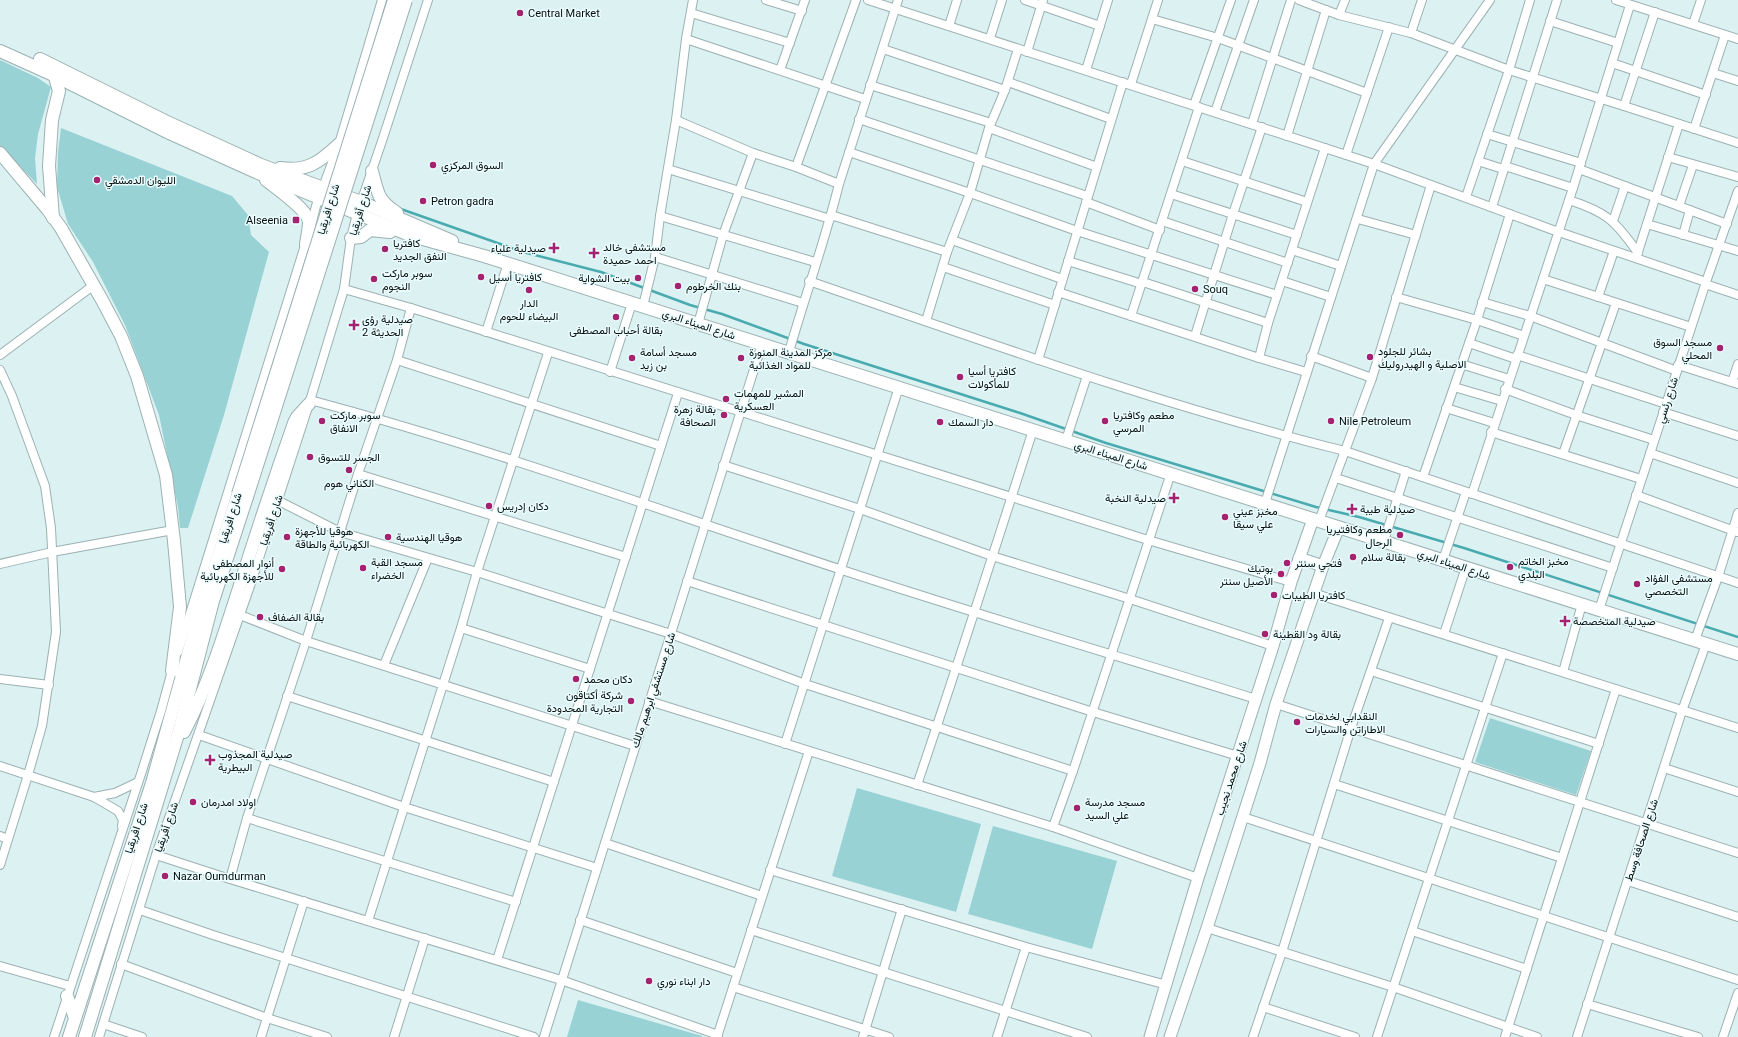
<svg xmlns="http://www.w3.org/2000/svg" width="1738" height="1037" font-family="Roboto,Vazirmatn,sans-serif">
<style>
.green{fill:#99d2d5}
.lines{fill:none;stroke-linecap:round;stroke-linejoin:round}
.stream{stroke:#49abaf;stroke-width:2.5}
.minor-casing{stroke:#9cb1b2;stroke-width:10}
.major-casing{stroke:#9cb1b2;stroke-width:13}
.highway-casing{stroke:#9cb1b2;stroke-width:14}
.minor{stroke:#fff;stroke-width:8}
.major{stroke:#fff;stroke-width:11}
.highway{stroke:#fff;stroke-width:12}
.highway-bridge-casing{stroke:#9cb1b2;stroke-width:14;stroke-linecap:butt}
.highway-bridge{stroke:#fff;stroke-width:12}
.poi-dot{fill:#a42270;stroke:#ebfdfe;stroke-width:1.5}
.labels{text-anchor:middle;stroke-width:3;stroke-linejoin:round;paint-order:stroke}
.poi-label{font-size:11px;fill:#070e0e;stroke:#ebfdfe;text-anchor:start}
.street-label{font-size:11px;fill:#070e0e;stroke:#ebfdfe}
</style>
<rect width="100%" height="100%" fill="#dbf1f2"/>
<g class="green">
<polygon points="0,60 38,78 51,87 38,134 35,158 37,184 0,146"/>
<polygon points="61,128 232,196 248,215 251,235 269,252 224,415 188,528 180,528 178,507 159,415 125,325 93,262 68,224 57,187 58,152"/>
<polygon points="1490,718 1591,751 1576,795 1475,762"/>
<polygon points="857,788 981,824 956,912 832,876"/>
<polygon points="993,826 1117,861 1092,949 968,914"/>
<polygon points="578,1000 702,1036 702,1037 567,1037"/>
</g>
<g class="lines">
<polyline class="stream" points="398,208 523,252 601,272 690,305 722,314 804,344 1020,413 1106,443 1316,507 1359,517 1464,548 1738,637"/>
<defs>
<g id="minor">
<polyline points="766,0 802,11"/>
<polyline points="868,0 1374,164 1553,230 1706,282"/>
<polyline points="1025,0 1100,26"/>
<polyline points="1299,0 1339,15 1411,33 1509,70 1624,106 1738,143"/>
<polyline points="1616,0 1738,39"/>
<polyline points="691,13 790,43"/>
<polyline points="1339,15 1345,0"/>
<polyline points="1152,19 1218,38 1367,93"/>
<polyline points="1550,21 1618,43"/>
<polyline points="1693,24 1701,0"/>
<polyline points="949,26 957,0"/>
<polyline points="1411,33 1422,0"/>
<polyline points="990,38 1002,0"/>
<polyline points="686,39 865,99"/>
<polyline points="883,49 1005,90"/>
<polyline points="1027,52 1043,0"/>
<polyline points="1612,63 1706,95"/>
<polyline points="780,70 805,0"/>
<polyline points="1086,70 1108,0"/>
<polyline points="1713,73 1738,81"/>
<polyline points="1008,82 1111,119"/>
<polyline points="1131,84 1158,0"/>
<polyline points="870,85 991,123"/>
<polyline points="1194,105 1231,0"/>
<polyline points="1624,106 1655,12"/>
<polyline points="1215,112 1254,0"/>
<polyline points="859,119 1087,196"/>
<polyline points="676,120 753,153 796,167 839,184"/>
<polyline points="1252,124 1291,0"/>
<polyline points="989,128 1097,167"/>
<polyline points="1694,129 1725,35"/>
<polyline points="1487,134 1581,163"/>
<polyline points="1287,136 1326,10"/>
<polyline points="849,152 970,193 1077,231 1277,295"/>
<polyline points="1346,155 1389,27"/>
<polyline points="1668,157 1738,177"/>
<polyline points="1182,161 1307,202"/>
<polyline points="1478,161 1503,169"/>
<polyline points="1505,166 1573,188"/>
<polyline points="796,167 856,0"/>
<polyline points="668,169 830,219"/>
<polyline points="1579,169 1727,224"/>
<polyline points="1171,194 1297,235"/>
<polyline points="1466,197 1509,70 1530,0"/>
<path d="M1569 200C1606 212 1615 220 1638 253"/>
<polyline points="1086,202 1160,230"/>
<polyline points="1679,206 1693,165"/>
<polyline points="1492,207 1557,0"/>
<polyline points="831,215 947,252"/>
<polyline points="660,216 815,262"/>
<polyline points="1358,219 1416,235"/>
<polyline points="1162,221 1288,263"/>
<polyline points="1613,221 1625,186"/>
<polyline points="1647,224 1738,251"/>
<polyline points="311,226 316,206 339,144 382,0"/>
<polyline points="1683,235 1690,210"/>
<polyline points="952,240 1062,279"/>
<polyline points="1292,250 1341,266"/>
<polyline points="655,257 803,303"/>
<polyline points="1636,258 1679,124"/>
<polyline points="1068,261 1142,284"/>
<polyline points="943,267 1055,305"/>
<polyline points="1543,279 1691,327"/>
<path d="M809 281C986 342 1163 406 1345 451L1738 583"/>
<polyline points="1282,281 1331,297"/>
<polyline points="1143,282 1268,323"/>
<polyline points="1705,284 1738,295"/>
<polyline points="344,289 411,308 1148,540 1291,582"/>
<polyline points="1058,292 1259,358"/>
<polyline points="1396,297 1477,320 1524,336"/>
<polyline points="1598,297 1614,251"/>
<polyline points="1482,302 1530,316 1677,371"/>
<polyline points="643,306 655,257 660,216 676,120 686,39 693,0"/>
<polyline points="1131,316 1199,107"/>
<polyline points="926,321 947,252 970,193 989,128 1005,90 1018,49"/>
<polyline points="698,324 723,235 753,153"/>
<polyline points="486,332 508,263"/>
<polyline points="1195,336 1233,214 1262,127"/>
<polyline points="1469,343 1516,359"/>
<path d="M789 352C805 296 825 241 839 184L898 0"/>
<polyline points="0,355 94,285"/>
<polyline points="1517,355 1666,404"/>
<polyline points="1311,356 1372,378"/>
<polyline points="397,360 661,446"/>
<polyline points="1038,360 1123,82"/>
<polyline points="1461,364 1509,379"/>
<polyline points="1678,365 1738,384"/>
<polyline points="0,370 12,396 45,486 51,528 56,632 42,726 28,775 0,865"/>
<polyline points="610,372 632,303"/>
<polyline points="1306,372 1259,358 1268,323 1325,148"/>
<polyline points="1732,382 1738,364"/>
<polyline points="1454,387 1502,401"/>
<polyline points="1505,389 1576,415 1654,440"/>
<path d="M310 400C490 448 665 512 842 570 979 615 1118 656 1256 699"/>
<polyline points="1446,408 1494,423"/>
<polyline points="1663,412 1738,436"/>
<polyline points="1491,432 1641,479"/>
<polyline points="1066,440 1087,376"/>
<polyline points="1650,453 1738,483"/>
<polyline points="1563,454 1616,303"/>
<polyline points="723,465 860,509 992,556 1130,599 1273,646"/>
<polyline points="358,474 626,557"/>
<polyline points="1423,477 1477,320 1510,214"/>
<polyline points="1336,478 1613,568"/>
<polyline points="1472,494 1573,188 1630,5"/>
<polyline points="1636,495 1737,532"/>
<polyline points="277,500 340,532 477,572 671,634 805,684 1073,771"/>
<polyline points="1265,503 1374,164 1490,0"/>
<polyline points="1319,521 1372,378 1431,185"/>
<polyline points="1384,541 1406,471"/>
<polyline points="1443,560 1466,492"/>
<polyline points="0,564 52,552 173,530"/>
<polyline points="687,581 1093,712 1238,756"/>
<polyline points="1313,593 1738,728"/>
<polyline points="1599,610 1706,282 1738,191"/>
<polyline points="240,615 306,641 635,746"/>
<polyline points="461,628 590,669"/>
<polyline points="1444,634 1466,567"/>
<polyline points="1695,640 1718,577 1738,513"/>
<polyline points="178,652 307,239"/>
<polyline points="384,665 428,558"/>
<polyline points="1371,671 1599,744"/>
<polyline points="1563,672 1582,604"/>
<polyline points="0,679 49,685"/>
<polyline points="287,696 554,782"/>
<polyline points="649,701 1053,827 1198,878"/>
<polyline points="1276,704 1738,853"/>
<polyline points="199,735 404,807 597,868"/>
<polyline points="785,744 899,387"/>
<polyline points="0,766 94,797 118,811 123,820 122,826"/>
<polyline points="1664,768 1738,792"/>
<polyline points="1334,784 1562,858"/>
<path d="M917 785C957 667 995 549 1033 430"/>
<polyline points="94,797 115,793 138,782"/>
<polyline points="1243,817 1738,980"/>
<polyline points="247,818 516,902"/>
<polyline points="1053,827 1073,771 1171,473"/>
<polyline points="0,836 8,839"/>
<polyline points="605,843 762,896"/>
<polyline points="156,855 230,879 561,980 718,1035"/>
<polyline points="770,870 1026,947 1167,985"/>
<polyline points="230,879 247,818 306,641 358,474 397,360 411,308"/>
<polyline points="1628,881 1738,917"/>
<polyline points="140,910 213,935 534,1037"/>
<polyline points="580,920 737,973"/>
<polyline points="368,921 461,628 477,572 548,353"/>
<polyline points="1207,928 1393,987 1537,1037"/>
<polyline points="751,930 1087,1037"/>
<polyline points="1412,931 1527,969"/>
<polyline points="497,960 678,393"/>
<polyline points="121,964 267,1018 327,1037"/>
<polyline points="0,966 70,986"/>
<polyline points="733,987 889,1037"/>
<polyline points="1587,1004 1698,1037"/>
<polyline points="1263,1007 1355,1037"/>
<polyline points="103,1024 142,1037"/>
<polyline points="54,1037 141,774 161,711 173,667"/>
<polyline points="99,1037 156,855 250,586 309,404 344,289 351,238 357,214 382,141 428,0"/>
<polyline points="261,1037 304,901"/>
<polyline points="394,1037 425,938"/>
<polyline points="544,1037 762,344"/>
<polyline points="717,1037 809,751"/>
<polyline points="863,1037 902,909"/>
<polyline points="997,1037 1026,947"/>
<polyline points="1253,1037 1282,952 1351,728 1389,618"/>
<polyline points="1377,1037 1503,653"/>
<polyline points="1505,1037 1616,689"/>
<polyline points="1577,1037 1682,711 1706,644"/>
<polyline points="1723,1037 1738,993"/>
</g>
<g id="major">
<polyline points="1299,558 1323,566"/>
<polyline points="1150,1037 1198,878 1273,646 1291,582 1313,519"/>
<polyline points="1170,1037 1207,928 1260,763 1276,704 1323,566 1339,527"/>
</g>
<g id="highway">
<polyline points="0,51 49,73 165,131 256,172 412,236 484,256 1738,654"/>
<polyline points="40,59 165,121 261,165 361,202 452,241"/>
<polyline points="0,153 48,210 61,228 102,300 121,336 137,376 166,475 174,541 180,607 172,671"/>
<path d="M280 168C307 172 320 162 339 144"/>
<path d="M372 171C378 193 377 200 397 213"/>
<path d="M266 180C276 188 308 210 309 222 309 229 307 237 306 244"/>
<polyline points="53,218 49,166 52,120 59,91 55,77"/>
<polyline points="351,238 361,237 370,230 390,232"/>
<path d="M184 732C208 686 224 635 240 585 257 531 275 477 294 423L297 417 309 404"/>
<polyline points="67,996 75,1018"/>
<polyline points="69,1037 152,783 195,629 238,494"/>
<polyline points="85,1037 179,731 213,601 247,497"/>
</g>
</defs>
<use href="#minor" class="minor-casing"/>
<use href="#major" class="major-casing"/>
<use href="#highway" class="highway-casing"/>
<use href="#minor" class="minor"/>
<use href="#major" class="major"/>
<use href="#highway" class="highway"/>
<defs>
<g id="highway-bridge">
<polyline points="238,494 394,0"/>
<polyline points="247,497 406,0"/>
</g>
</defs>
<use href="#highway-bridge" class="highway-bridge-casing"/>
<use href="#highway-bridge" class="highway-bridge"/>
</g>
<g class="poi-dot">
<circle cx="520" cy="13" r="4"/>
<circle cx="433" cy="165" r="4"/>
<circle cx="97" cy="180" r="4"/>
<circle cx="423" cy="201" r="4"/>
<rect x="292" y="216" width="8" height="8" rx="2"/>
<path d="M552 242h4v4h4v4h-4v4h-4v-4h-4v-4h4z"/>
<circle cx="385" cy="249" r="4"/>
<path d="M592 247h4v4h4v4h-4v4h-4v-4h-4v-4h4z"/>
<circle cx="481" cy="277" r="4"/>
<circle cx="638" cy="278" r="4"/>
<circle cx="374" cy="279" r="4"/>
<circle cx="678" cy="286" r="4"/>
<circle cx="1195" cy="289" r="4"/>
<circle cx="529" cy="290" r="4"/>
<circle cx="616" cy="317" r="4"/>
<path d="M352 319h4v4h4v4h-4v4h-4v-4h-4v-4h4z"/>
<circle cx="1720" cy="348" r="4"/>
<circle cx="1370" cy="357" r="4"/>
<circle cx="632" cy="358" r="4"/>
<circle cx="741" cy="358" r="4"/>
<circle cx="960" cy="377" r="4"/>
<circle cx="726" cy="399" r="4"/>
<circle cx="724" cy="415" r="4"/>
<circle cx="322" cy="421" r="4"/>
<circle cx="1105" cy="421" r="4"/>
<circle cx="1331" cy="421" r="4"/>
<circle cx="940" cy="422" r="4"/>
<circle cx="310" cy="457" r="4"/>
<circle cx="349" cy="470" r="4"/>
<path d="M1172 492h4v4h4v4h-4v4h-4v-4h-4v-4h4z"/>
<circle cx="489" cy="506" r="4"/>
<path d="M1350 503h4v4h4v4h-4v4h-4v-4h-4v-4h4z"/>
<circle cx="1225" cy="517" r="4"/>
<circle cx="1400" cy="535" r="4"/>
<circle cx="287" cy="537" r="4"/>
<circle cx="388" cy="537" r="4"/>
<circle cx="1353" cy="557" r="4"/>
<circle cx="1287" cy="563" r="4"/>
<circle cx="1510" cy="567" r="4"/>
<circle cx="363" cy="568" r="4"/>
<circle cx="282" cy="569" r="4"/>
<circle cx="1281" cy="574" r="4"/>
<circle cx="1637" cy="584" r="4"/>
<circle cx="1274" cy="595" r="4"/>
<circle cx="260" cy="617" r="4"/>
<path d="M1563 615h4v4h4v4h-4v4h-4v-4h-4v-4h4z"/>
<circle cx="1265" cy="634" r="4"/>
<circle cx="576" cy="679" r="4"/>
<circle cx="631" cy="701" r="4"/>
<circle cx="1297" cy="722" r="4"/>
<path d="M208 754h4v4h4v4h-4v4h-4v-4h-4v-4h4z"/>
<circle cx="193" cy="802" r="4"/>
<circle cx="1077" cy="808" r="4"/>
<circle cx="165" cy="876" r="4"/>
<circle cx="649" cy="981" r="4"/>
</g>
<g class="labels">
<g class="poi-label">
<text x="528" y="17">Central Market</text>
<text x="441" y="169">السوق المركزي</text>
<text x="105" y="184">الليوان الدمشقي</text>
<text x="431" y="205">Petron gadra</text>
<text x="288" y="224" text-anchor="end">Alseenia</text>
<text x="393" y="247">كافتريا<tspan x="393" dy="13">النفق الجديد</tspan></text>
<text x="603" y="251">مستشفى خالد<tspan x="603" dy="13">احمد حميدة</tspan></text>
<text x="546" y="252" text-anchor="end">صيدلية علياء</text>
<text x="382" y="277">سوبر ماركت<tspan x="382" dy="13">النجوم</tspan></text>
<text x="489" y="281">كافتريا أسيل</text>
<text x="630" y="282" text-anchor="end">بيت الشواية</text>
<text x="686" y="290">بنك الخرطوم</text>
<text x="1203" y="293">Souq</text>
<text x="529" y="307" text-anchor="middle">الدار<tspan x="529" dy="13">البيضاء للحوم</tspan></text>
<text x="362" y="323">صيدلية رؤى<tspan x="362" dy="13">الحديثة 2</tspan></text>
<text x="616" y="334" text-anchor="middle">بقالة أحباب المصطفى</text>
<text x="1712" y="346" text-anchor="end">مسجد السوق<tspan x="1712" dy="13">المحلي</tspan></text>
<text x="1378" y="355">بشائر للجلود<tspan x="1378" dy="13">الاصلية و الهيدروليك</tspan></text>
<text x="640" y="356">مسجد أسامة<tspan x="640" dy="13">بن زيد</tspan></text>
<text x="749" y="356">مركز المدينة المنورة<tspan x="749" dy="13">للمواد الغذائية</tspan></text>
<text x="968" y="375">كافتريا أسيا<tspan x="968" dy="13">للمأكولات</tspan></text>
<text x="734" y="397">المشير للمهمات<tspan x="734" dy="13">العسكرية</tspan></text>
<text x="716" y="413" text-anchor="end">بقالة زهرة<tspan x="716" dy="13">الصحافة</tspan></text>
<text x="330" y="419">سوبر ماركت<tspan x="330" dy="13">الانفاق</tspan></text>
<text x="1113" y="419">مطعم وكافتريا<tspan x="1113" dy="13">المرسي</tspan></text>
<text x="1339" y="425">Nile Petroleum</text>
<text x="948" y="426">دار السمك</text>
<text x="318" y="461">الجسر للتسوق</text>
<text x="349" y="487" text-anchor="middle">الكناني هوم</text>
<text x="1166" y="502" text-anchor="end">صيدلية النخبة</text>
<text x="497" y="510">دكان إدريس</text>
<text x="1360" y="513">صيدلية طيبة</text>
<text x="1233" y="515">مخبز عيني<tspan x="1233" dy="13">علي سيقا</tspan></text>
<text x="1392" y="533" text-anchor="end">مطعم وكافتيريا<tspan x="1392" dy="13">الرحال</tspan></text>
<text x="295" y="535">هوقيا للأجهزة<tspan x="295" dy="13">الكهربائية والطاقة</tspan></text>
<text x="396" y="541">هوقيا الهندسية</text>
<text x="1361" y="561">بقالة سلام</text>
<text x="1518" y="565">مخبز الخاتم<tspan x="1518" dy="13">البلدي</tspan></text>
<text x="371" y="566">مسجد القبة<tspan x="371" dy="13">الخضراء</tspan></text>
<text x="274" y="567" text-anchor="end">أنوار المصطفى<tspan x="274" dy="13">للأجهزة الكهربائية</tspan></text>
<text x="1295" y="567">فتحي سنتر</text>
<text x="1273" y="572" text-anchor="end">بوتيك<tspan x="1273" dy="13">الأصيل سنتر</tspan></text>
<text x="1645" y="582">مستشفى الفؤاد<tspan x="1645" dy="13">التخصصي</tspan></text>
<text x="1282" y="599">كافتريا الطيبات</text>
<text x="268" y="621">بقالة الضفاف</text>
<text x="1573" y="625">صيدلية المتخصصة</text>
<text x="1273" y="638">بقالة ود القطينة</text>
<text x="584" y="683">دكان محمد</text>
<text x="623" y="699" text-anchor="end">شركة أكتاقون<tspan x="623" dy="13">التجارية المحدودة</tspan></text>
<text x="1305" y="720">النقدابي لخدمات<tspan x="1305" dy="13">الاطاراتن والسيارات</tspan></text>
<text x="218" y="758">صيدلية المجذوب<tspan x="218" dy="13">البيطرية</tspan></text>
<text x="201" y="806">اولاد امدرمان</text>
<text x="1085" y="806">مسجد مدرسة<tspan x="1085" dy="13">علي السيد</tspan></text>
<text x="173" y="880">Nazar Oumdurman</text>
<text x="657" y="985">دار ابناء نوري</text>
</g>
<g class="street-label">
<text transform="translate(328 209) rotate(-73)" y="4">شارع افريقيا</text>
<text transform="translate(360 210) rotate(-73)" y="4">شارع أفريقيا</text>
<text transform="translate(699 324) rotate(18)" y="4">شارع الميناء البري</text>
<text transform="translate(1667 400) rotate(-72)" y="4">شارع رئسي</text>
<text transform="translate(1111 455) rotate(17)" y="4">شارع الميناء البري</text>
<text transform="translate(230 518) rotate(-72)" y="4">شارع افريقيا</text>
<text transform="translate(271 520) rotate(-72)" y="4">شارع أفريقيا</text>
<text transform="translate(1454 564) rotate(18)" y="4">شارع الميناء البري</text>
<text transform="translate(653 690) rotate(-72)" y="4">شارع مستشفي ابرهيم مالك</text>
<text transform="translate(1231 778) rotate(-72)" y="4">شارع محمد نجيب</text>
<text transform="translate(166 827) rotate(-71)" y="4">شارع أفريقيا</text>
<text transform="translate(136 828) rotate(-72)" y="4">شارع افريقيا</text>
<text transform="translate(1641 840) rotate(-72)" y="4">شارع الصحافة وسط</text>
</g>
</g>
</svg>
